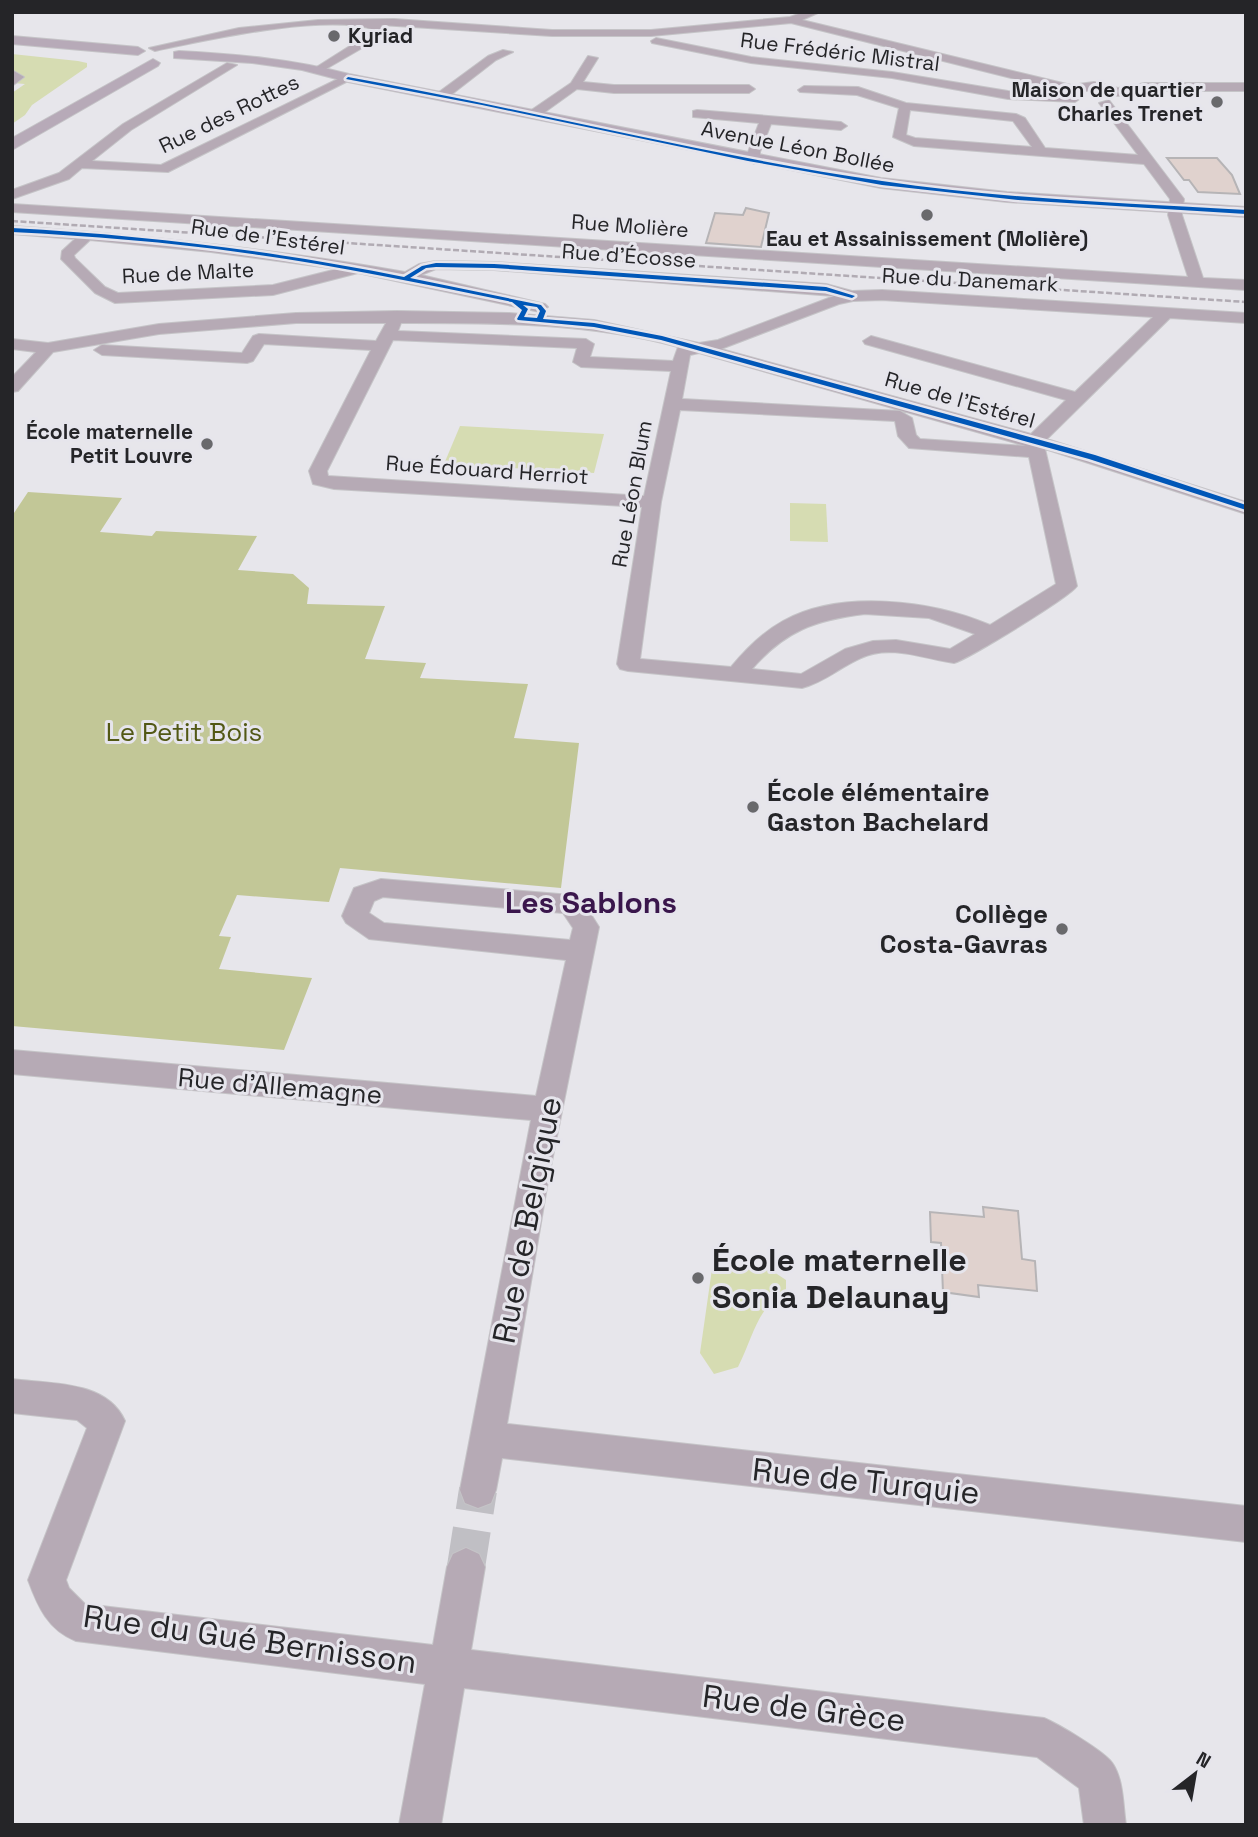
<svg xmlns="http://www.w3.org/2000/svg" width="1258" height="1837" font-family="'Space Grotesk',sans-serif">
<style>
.green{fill:#d6dcb2}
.forest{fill:#c2c797}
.building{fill:#e0d2ce;stroke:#b6b4b6;stroke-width:2}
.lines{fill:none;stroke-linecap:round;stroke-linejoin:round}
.minor-tunnel{stroke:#c0bfc4;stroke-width:38;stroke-dasharray:38 18;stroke-linecap:butt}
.minor-casing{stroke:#c5c4c7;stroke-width:2}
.major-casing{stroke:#c5c4c7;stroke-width:2}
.minor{fill:#b6aab5;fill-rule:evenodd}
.major{fill:#b7aab8;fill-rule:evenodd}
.rail{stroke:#b1abb3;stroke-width:2.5;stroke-dasharray:6 2.5;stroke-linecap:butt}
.cycleway-casing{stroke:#e6e5ec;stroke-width:5}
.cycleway{fill:#0057b8;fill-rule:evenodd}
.poi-dot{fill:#69696c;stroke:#e6e5ec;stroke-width:2.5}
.labels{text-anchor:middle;stroke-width:6;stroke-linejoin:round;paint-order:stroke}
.far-poi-label{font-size:21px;font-weight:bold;fill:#252528;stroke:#e6e5ec;text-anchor:end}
.far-street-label{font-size:21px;fill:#252528;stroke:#e6e5ec}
.park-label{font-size:26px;fill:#525815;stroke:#e6e5ec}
.poi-label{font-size:26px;font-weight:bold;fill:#252528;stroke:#e6e5ec;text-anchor:start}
.street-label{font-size:26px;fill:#252528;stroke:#e6e5ec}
.quarter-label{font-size:30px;font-weight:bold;fill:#3a164c;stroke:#e6e5ec}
.near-street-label{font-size:32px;fill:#252528;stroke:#e6e5ec}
.near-poi-label{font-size:32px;font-weight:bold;fill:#252528;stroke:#e6e5ec;text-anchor:start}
</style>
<rect width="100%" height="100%" fill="#e7e6eb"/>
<g class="green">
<polygon points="12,54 78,61 87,63 87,67 32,105 25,115 12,124 12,93 25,84 13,83"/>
<polygon points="460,426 604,434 594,473 444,464"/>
<polygon points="790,503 826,504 828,542 790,541"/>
<path d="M717 1264 771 1270 786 1280V1290C756 1309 753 1338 738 1367L714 1374 700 1353 712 1269Z"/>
</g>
<polygon class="forest" points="28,492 122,498 100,532 152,536 156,531 257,536 238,570 293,574 309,588 307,604 385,606 365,659 426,663 420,678 528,684 514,738 579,743 561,888 340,868 329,902 237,895 219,936 231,937 219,969 312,978 284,1050 12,1026 12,516"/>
<g class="building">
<polygon points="1167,158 1217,158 1232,175 1240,194 1198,192 1189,180 1184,180"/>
<polygon points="746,208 769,213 761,247 706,243 715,213 743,215"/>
<polygon points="983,1207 1018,1211 1022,1259 1035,1261 1037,1291 978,1285 979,1297 943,1292 941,1243 931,1242 930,1212 984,1217"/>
</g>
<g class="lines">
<polyline class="minor-tunnel" points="466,1567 478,1490"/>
<defs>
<g id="minor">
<path d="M804 12H820L802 20 1071 85 1094 82 1118 88 1145 83H1246V91H1145L1118 96 1094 90 1071 93 791 23 651 36H552L381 25 386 29 383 36 319 73 313 70 315 68 375 30C326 13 208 40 155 51L149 48 239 28 318 20 394 19 552 30H651L790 17Z"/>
<polygon points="656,38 751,57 892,72 1008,91 1075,94 1081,98 1075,102 1008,99 892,78 751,63 652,43 651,41"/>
<polygon points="503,50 513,52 496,60 447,98 439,98 439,92 488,56"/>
<polygon points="588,56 598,58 583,82 614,85 749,85 755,89 749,93 614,93 577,89 538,117 530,117 530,111 571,83"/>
<polygon points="227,63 237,65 131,130 92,161 161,165 344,76 354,78 168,172 82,168 69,179 12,199 12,190 59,173 123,124"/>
<polygon points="12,70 24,77 12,86"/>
<path d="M804 86 858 87 906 103 1016 114 1025 118 1045 148 1138 155 1099 103 1109 100 1184 199 1182 215 1203 278 1246 280V290L12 212V204L1188 277 1168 215 1170 199 1144 164 914 146 893 137 899 108 857 95 800 92 798 90ZM910 110 1013 121 1032 147 915 138 906 135Z"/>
<polygon points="697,110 841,122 847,126 841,130 771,124 760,152 760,160 754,164 748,160 748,152 759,123 693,117 693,111"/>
<path d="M12 226C144 235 275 249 405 272L419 264 436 261 494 262 826 284 852 291 882 290 1246 313V323L1170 318 1047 439 1246 502V514L1045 449 1077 586C1070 597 968 659 954 663 925 659 890 644 861 658 840 667 825 682 802 688L628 671 620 669 617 664 642 507 334 489 313 484 309 471 371 350 264 344 253 361 247 363 102 355 94 350 102 345 242 353 253 336 259 334 376 341 386 323H296L159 334 53 352 18 391 12 392V377L36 352 12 349V339L48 343 159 324 296 313 397 311 509 313 594 320 699 343 718 340 834 296 494 270 436 269 421 275 545 304 548 307 540 312 358 273 273 295 115 303 95 293 61 259 62 251 75 239 12 234ZM90 240 211 252 337 269 273 285 118 293 105 287 75 258 74 255ZM882 300 1153 317 1075 392 871 336 863 341 865 344 1066 400 1031 434 721 349 839 304 853 301ZM401 323C495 323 587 322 678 347L673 361 590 357 594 344 586 339 398 331ZM393 340 577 348 573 362 581 367 671 371 644 496 328 476 327 471ZM699 353 1026 446 920 439 916 435 912 418 900 411 682 399 690 355ZM680 410 895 421 898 436 909 448 1029 457 1056 584 990 625C932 600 840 589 783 621 763 632 746 649 731 667L640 659 661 502ZM865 614 929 618 975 634 950 649 896 640 873 641 845 649 801 674 752 669C785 631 815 620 865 614Z"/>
<path d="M381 879 571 895 580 897 599 927 548 1181 507 1424 1246 1506V1542L502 1458 496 1490 491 1503 478 1508 465 1503 460 1490 531 1120 12 1074V1050L536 1096 566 960 369 939 346 923 342 916 354 888ZM383 897 563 913 573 928 570 940 384 923 369 913 374 901Z"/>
<path d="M12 1379C50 1384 107 1380 125 1421L66 1580 69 1588 85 1604 433 1645 447 1567 453 1554 466 1548 479 1554 485 1567 471 1650 1044 1718C1058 1724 1106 1752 1113 1764 1124 1781 1123 1806 1126 1825H1084L1079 1788 1037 1757 464 1688 441 1825H399L425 1684 76 1641C48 1630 38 1607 28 1580L87 1428 77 1420 12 1413Z"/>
</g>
<g id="major">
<polygon points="12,36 138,47 145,51 138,55 12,44"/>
<path d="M179 51C237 54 292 59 349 74L881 178 1007 192 1246 207V217L1007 202 881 188 348 82 302 70 252 63 174 58V52Z"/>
<polygon points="153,59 160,63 158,66 12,150 12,138"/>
</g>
</defs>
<use href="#minor" class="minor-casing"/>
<use href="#major" class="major-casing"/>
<use href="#minor" class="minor"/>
<use href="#major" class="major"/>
<polyline class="rail" points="12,221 1246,302"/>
<defs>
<g id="cycleway">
<path d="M348 77C527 109 703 155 882 181 1003 199 1124 203 1246 210V214L1018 200 882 185 748 161 482 105 346 79Z"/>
<path d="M12 228C144 235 275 251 404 277L422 266 436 263 494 264 826 287 855 296 852 298 826 291 494 268 436 267 426 268 410 278 541 305 546 311 543 319 594 323 662 336 1095 455 1246 505V510L1089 459 661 340 594 327 518 320 517 319 522 310 512 302C424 284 335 265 245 253 168 242 90 236 12 232ZM523 305 537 307 540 311 537 318 524 317 528 309Z"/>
</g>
</defs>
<use href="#cycleway" class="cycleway-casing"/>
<use href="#cycleway" class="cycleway"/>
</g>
<g class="poi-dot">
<circle cx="334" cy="36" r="7"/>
<circle cx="1217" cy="102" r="7"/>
<circle cx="927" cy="215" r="7"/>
<circle cx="207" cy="444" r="7"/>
<circle cx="753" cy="807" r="7"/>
<circle cx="1062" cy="929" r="7"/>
<circle cx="698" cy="1278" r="7"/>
</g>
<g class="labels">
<g class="far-poi-label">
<text x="348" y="43" text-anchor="start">Kyriad</text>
<text x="1203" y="97">Maison de quartier<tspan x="1203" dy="24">Charles Trenet</tspan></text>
<text x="927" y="246" text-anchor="middle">Eau et Assainissement (Molière)</text>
<text x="193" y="439">École maternelle<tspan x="193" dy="24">Petit Louvre</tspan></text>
</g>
<g class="far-street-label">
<text transform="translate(840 52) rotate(7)" y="7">Rue Frédéric Mistral</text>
<text transform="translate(229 114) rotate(-26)" y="7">Rue des Rottes</text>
<text transform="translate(798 147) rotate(11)" y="7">Avenue Léon Bollée</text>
<text transform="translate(630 226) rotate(4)" y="7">Rue Molière</text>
<text transform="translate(268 237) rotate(8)" y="7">Rue de l'Estérel</text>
<text transform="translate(629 256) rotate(4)" y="7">Rue d'Écosse</text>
<text transform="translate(188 273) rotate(-3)" y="7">Rue de Malte</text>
<text transform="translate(970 280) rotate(3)" y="7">Rue du Danemark</text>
<text transform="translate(960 400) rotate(16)" y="7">Rue de l'Estérel</text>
<text transform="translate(487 470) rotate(4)" y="7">Rue Édouard Herriot</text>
<text transform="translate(632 494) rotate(-80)" y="7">Rue Léon Blum</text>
</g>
<g class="park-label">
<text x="184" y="741">Le Petit Bois</text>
</g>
<g class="poi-label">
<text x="767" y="801">École élémentaire<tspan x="767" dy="30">Gaston Bachelard</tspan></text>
<text x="1048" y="923" text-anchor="end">Collège<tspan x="1048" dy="30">Costa-Gavras</tspan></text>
</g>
<g class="street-label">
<text transform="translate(280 1086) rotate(5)" y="9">Rue d'Allemagne</text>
</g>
<g class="quarter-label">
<text x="591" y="913">Les Sablons</text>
</g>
<g class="near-street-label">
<text transform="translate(527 1220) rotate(-79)" y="11">Rue de Belgique</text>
<text transform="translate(866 1481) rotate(6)" y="11">Rue de Turquie</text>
<text transform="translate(250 1639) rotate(8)" y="11">Rue du Gué Bernisson</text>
<text transform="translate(804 1708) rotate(7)" y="11">Rue de Grèce</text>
</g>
<g class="near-poi-label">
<text x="712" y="1271">École maternelle<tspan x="712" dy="37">Sonia Delaunay</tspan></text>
</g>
</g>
<rect width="1258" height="1837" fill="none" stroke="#252528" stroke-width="28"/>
<g transform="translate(1195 1774) rotate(31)" stroke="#e6e5ec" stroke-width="5" paint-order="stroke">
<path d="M0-5L12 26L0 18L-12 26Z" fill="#252528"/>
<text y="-10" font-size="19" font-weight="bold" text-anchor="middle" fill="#252528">N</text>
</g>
</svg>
